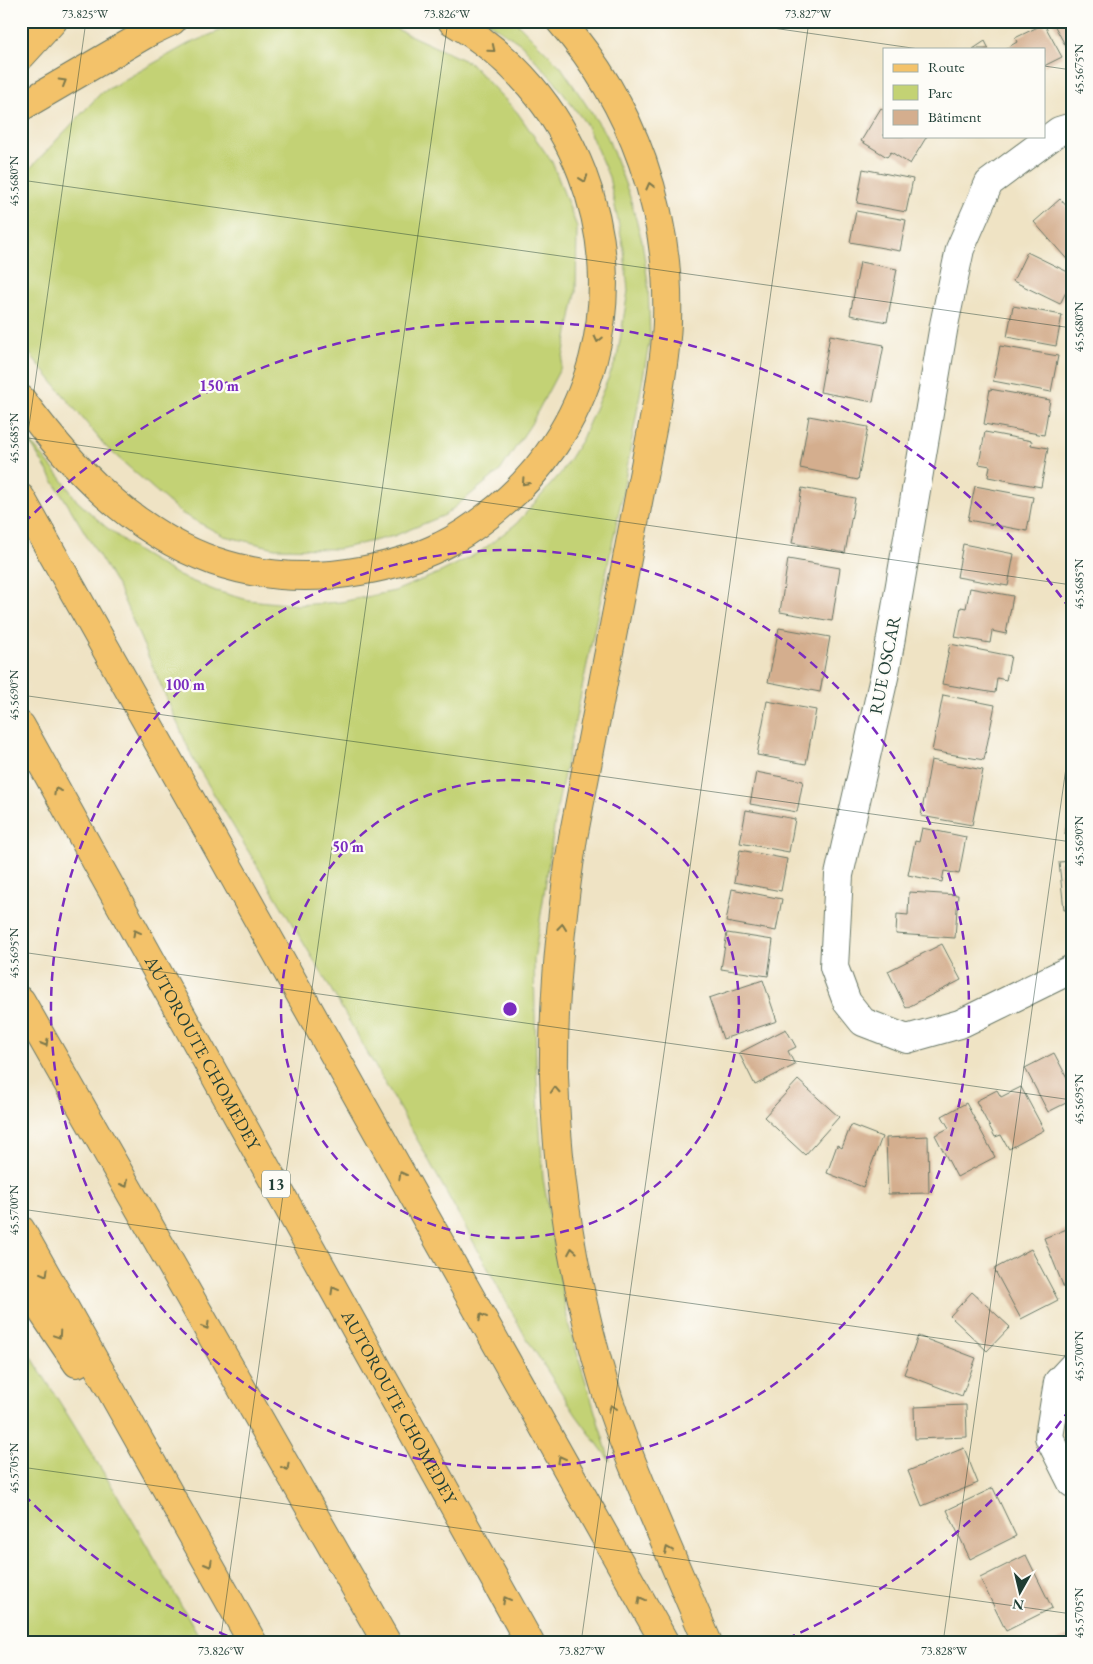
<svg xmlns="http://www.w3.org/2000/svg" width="1093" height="1664" font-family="'EB Garamond',serif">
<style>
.green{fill:#c3d274;stroke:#718854}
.building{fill:#d4ae8e}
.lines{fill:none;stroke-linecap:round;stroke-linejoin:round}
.minor-casing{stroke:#687766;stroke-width:30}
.major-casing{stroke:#687766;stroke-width:30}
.highway-casing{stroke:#687766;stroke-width:30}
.minor{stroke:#fff;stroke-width:28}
.major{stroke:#f3c26a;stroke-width:28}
.highway{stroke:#f3c26a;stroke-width:28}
.oneway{stroke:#7e794c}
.ticks{fill:none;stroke:#1f3d34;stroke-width:1;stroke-opacity:0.45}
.ring{fill:none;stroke:#7b2cbf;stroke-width:2.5;stroke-dasharray:9 6}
.labels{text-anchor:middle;stroke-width:4.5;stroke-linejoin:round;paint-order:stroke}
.shield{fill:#fdfcf7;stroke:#62766e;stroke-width:1}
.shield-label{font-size:16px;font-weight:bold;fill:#1f3d34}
.street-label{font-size:18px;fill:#1f3d34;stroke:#fdfcf7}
.centre{fill:#7b2cbf;stroke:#fdfcf7;stroke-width:2.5}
.ring-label{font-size:15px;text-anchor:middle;font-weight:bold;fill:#7b2cbf;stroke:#fdfcf7;stroke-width:4.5;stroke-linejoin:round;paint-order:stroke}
.neatline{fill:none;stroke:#1f3d34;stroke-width:2}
.ticks-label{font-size:12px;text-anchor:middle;fill:#1f3d34}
</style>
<rect width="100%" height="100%" fill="#fdfcf7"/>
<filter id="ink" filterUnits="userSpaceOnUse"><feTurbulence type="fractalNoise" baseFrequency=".02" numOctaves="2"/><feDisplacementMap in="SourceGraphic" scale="10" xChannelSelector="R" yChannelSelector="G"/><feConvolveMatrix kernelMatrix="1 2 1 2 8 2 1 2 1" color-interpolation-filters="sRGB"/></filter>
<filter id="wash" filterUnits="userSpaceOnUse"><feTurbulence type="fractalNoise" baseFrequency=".0096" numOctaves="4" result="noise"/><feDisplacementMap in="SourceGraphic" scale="20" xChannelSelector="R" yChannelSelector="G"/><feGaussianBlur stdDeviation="1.12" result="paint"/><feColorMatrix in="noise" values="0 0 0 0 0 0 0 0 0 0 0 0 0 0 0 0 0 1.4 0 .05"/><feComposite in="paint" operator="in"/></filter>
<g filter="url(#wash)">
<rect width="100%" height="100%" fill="#efe3c4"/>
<g class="green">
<polygon points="258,21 364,21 392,27 470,63 517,112 552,162 577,227 576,292 561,367 531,424 500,471 445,515 394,536 339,549 275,548 224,536 181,513 106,447 21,343 21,178 101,93 188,44 234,25"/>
<polygon points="486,21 515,21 561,67 607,136 629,194 642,241 648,283 650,338 621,502 557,808 534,960 536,1064 543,1178 568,1323 610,1461 576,1415 525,1336 422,1148 321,972 194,761 118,587 28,439 61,478 77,501 106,527 137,551 179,576 216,591 248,600 297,605 341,602 395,591 441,572 480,552 517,523 560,474 582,439 617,358 628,291 624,250 609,177 586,124 554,81 521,44"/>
<polygon points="21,1340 123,1504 203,1643 21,1643"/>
</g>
<g id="blocks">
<g class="building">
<polygon points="1052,21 1072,21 1072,51 1069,52"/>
<polygon points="1044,24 1062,57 1044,66 1044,49 1005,49 1017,42 1015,38"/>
<polygon points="985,41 989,49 973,49"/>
<polygon points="881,108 884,110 884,136 927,136 910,164 891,152 887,157 861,141"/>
<polygon points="863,169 913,179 906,212 857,203"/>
<polygon points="1060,199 1072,212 1072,265 1034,222"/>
<polygon points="856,211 906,220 900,251 850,242"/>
<polygon points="1027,252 1072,274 1072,280 1060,304 1013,281"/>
<polygon points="860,262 897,269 887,322 850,315"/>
<polygon points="1013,306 1062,315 1056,346 1007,337"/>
<polygon points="830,335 884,345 873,402 820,392"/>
<polygon points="1000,346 1058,356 1051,392 993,381"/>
<polygon points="990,389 1050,400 1044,435 984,424"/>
<polygon points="809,416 868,427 858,480 800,468"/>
<polygon points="985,432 1032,441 1031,445 1048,448 1041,487 988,477 990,466 979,464"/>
<polygon points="975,486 1033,497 1027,531 968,520"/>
<polygon points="802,488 855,498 845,553 792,543"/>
<polygon points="963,544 1014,554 1008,586 957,577"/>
<polygon points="788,559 840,568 832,621 780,612"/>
<polygon points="970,588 1013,596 1006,634 992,631 990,643 955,637 961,607 966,608"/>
<polygon points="779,628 830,637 820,692 768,682"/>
<polygon points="950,644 1011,656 1006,680 997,678 995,693 942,684"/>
<polygon points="943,695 995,705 984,760 932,751"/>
<polygon points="767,701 816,710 806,764 757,755"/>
<polygon points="931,760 983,770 972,825 921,816"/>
<polygon points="756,772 803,781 797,812 750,804"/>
<polygon points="1071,802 1072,802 1072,835 1065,834"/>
<polygon points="746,810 795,819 789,852 740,843"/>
<polygon points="922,828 966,837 959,874 944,871 942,882 908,875 915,841 919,842"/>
<polygon points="740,850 787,859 781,891 734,882"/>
<polygon points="1072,861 1072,909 1064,910 1059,862"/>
<polygon points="732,889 782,899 776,931 726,922"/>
<polygon points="909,892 958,895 955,938 896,934 897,914 908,915"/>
<polygon points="727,933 773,940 768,976 721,969"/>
<polygon points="942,944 961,980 906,1008 888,971"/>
<polygon points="763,980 777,1021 723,1039 709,998"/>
<polygon points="786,1029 796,1047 788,1051 795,1065 755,1085 739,1053"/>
<polygon points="1054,1053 1072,1087 1072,1100 1048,1112 1025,1068"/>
<polygon points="798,1080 839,1117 805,1155 764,1117"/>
<polygon points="1021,1087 1044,1130 1009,1149 1001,1135 995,1137 976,1101 997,1090 1001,1097"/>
<polygon points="966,1103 995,1157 957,1177 935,1135 949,1128 942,1116"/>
<polygon points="851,1125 882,1137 863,1187 827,1173 837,1145 842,1148"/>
<polygon points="928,1136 929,1193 888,1194 886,1138"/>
<polygon points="1072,1227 1072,1285 1064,1288 1044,1238"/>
<polygon points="1031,1249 1058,1300 1021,1319 994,1269"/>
<polygon points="972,1292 1010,1327 987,1351 950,1316"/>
<polygon points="918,1336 976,1358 962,1396 904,1374"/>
<polygon points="966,1405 967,1437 915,1439 914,1407"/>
<polygon points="964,1448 978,1483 922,1506 908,1471"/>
<polygon points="993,1488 1016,1536 970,1559 947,1510"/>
<polygon points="1026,1555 1052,1608 1006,1631 980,1578"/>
<polygon points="1068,1636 1071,1643 1055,1643"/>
</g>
</g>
</g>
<g filter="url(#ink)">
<use href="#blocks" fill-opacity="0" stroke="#687766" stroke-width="1"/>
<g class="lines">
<defs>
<g id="minor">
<polyline points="1072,127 1059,131 989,183 960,249 944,325 885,673 839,875 834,967 847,1002 863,1022 907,1039 960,1024 1072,969"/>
<polyline points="1072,1367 1058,1382 1049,1437 1072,1483"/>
</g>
<g id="major">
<polyline points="21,56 53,21"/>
<polyline points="21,107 151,31 172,21"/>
<path d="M21 399C71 467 132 532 214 561 261 577 311 580 360 571 388 566 415 559 441 546 458 538 474 527 489 515 594 434 630 297 582 173 557 108 512 56 452 21"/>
</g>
<g id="highway">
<path d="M560 21C633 104 671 212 667 322 666 351 661 380 656 409L573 838C561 916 553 996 554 1075 557 1182 575 1289 606 1391 619 1434 637 1475 654 1516 672 1558 690 1600 708 1643"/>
<polyline points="21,498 665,1643"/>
<path id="s1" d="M21 726 530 1643"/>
<polyline points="21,1001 387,1643"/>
<polyline points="21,1230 253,1643"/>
<polyline points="21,1280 77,1363"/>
</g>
</defs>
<use href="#minor" class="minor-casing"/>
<use href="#major" class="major-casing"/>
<use href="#highway" class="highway-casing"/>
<use href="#minor" class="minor"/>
<use href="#major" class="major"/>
<use href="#highway" class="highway"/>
</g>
<defs><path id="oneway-chevron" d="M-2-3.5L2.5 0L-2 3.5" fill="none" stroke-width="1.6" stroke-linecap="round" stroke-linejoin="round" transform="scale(1.25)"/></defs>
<g class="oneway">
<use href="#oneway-chevron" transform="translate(492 49) rotate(39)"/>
<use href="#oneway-chevron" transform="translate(63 82) rotate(-30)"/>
<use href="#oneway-chevron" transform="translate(584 179) rotate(70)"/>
<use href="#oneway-chevron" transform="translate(650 186) rotate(-104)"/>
<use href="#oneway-chevron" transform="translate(598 339) rotate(103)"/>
<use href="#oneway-chevron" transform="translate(525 482) rotate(132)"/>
<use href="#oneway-chevron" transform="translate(57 791) rotate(-119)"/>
<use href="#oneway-chevron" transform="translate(562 927) rotate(-84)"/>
<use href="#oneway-chevron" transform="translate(136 933) rotate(-119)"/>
<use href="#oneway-chevron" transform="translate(45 1043) rotate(60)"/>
<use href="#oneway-chevron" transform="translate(555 1090) rotate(-93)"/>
<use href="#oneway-chevron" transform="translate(402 1175) rotate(-119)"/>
<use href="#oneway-chevron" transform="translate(125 1184) rotate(60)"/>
<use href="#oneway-chevron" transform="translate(572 1251) rotate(-100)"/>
<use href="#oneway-chevron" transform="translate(45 1273) rotate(61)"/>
<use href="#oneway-chevron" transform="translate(334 1290) rotate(-119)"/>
<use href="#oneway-chevron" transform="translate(482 1317) rotate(-119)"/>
<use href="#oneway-chevron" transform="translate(206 1326) rotate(60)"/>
<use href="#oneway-chevron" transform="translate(58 1335) rotate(56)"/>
<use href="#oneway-chevron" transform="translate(612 1408) rotate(-110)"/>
<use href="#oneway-chevron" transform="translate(561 1459) rotate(-119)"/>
<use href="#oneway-chevron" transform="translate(286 1467) rotate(60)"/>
<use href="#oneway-chevron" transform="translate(668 1550) rotate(-113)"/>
<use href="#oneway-chevron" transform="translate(209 1564) rotate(60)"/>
<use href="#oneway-chevron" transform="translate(506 1600) rotate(-119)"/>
<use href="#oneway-chevron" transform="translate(641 1600) rotate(-119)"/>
</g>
</g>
<path class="ticks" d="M724 21 919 49M1044 66 1072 70M21 180 1072 328M21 437 1072 585M21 483 86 21M21 695 1072 842M21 952 1072 1100M21 1209 1072 1357M21 1467 1072 1614M220 1643 448 21M581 1643 809 21M943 1643 1072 725"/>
<g class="ring">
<circle cx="510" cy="1009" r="229"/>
<circle cx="510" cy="1009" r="459"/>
<path d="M1070 1409A688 688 0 0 1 779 1642M241 1642A688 688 0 0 1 24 1495M24 523A688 688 0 0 1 1070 609"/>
</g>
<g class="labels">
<rect class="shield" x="262" y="1170.5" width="28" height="27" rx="4"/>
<g class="shield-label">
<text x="276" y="1190">13</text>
</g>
<g class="street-label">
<text transform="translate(885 665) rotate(-79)" y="6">RUE OSCAR</text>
<text dy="6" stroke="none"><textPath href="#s1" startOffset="374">AUTOROUTE CHOMEDEY</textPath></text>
<text dy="6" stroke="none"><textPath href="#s1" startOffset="779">AUTOROUTE CHOMEDEY</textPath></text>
</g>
</g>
<circle cx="510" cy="1009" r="8" class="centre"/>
<g class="ring-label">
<text x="219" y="391">150 m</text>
<text x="185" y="690">100 m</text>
<text x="348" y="852">50 m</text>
</g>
<rect width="1093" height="1664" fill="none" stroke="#fdfcf7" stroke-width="55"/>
<rect x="883" y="48" width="162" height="90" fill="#fdfcf7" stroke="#a4b0a9"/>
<rect x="893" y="64" width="25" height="8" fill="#f3c26a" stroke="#a4b0a9"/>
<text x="928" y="72" font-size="15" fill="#1f3d34">Route</text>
<rect x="893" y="85" width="25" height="15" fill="#c3d274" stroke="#a4b0a9"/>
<text x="928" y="98" font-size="15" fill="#1f3d34">Parc</text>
<rect x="893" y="110" width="25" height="15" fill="#d4ae8e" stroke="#a4b0a9"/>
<text x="928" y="122" font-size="15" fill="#1f3d34">Bâtiment</text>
<g transform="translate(1020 1592) rotate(188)" stroke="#fdfcf7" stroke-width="4" paint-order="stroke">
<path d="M0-4L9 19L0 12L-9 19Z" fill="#1f3d34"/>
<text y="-8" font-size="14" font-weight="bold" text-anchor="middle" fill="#1f3d34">N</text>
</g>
<rect x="28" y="28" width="1038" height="1608" class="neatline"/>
<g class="ticks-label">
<text x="85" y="18">73.825°W</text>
<text x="447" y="18">73.826°W</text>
<text x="808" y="18">73.827°W</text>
<text transform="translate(1079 69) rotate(-90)" y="4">45.5675°N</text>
<text transform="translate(14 181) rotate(-90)" y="4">45.5680°N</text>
<text transform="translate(1079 327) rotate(-90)" y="4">45.5680°N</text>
<text transform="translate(14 438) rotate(-90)" y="4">45.5685°N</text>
<text transform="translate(1079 584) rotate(-90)" y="4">45.5685°N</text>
<text transform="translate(14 695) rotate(-90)" y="4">45.5690°N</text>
<text transform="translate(1079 841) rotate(-90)" y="4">45.5690°N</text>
<text transform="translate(14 953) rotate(-90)" y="4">45.5695°N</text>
<text transform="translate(1079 1099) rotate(-90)" y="4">45.5695°N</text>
<text transform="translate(14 1210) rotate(-90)" y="4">45.5700°N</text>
<text transform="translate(1079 1356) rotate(-90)" y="4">45.5700°N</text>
<text transform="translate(14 1468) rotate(-90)" y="4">45.5705°N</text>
<text transform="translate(1079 1613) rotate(-90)" y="4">45.5705°N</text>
<text x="221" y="1655">73.826°W</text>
<text x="582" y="1655">73.827°W</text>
<text x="944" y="1655">73.828°W</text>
</g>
</svg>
